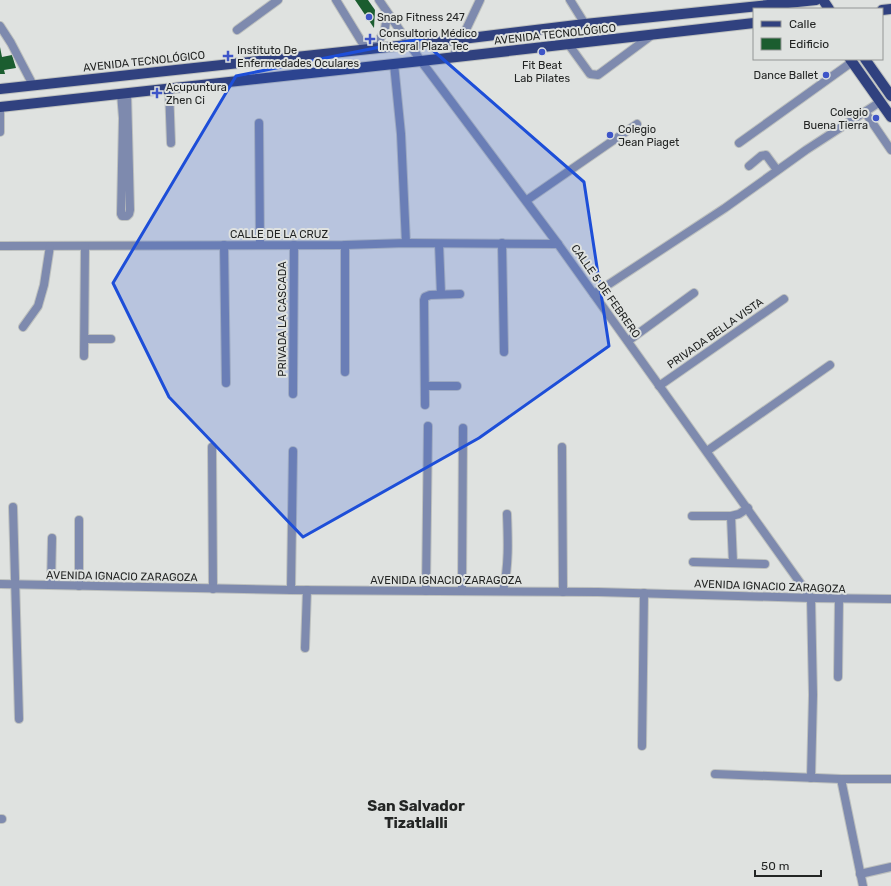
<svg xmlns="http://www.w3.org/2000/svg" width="891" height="886" font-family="Rubik,sans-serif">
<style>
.building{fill:#1b5d2f}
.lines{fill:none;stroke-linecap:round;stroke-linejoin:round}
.minor-casing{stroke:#bdc0be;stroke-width:10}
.major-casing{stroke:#bdc0be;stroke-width:12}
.minor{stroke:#7e8aae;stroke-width:8}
.major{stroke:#30417f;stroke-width:10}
.marked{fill:#1d4ed8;fill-opacity:0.2;stroke:#1d4ed8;stroke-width:3;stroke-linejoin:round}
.poi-dot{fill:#3e55c8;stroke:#dfe2e0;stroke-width:1.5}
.labels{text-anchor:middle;stroke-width:4;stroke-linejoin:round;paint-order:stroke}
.poi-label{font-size:11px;fill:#232524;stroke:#dfe2e0;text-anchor:start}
.street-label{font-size:11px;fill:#232524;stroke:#dfe2e0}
.district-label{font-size:15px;font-weight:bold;fill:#232524;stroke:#dfe2e0}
</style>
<rect width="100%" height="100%" fill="#dfe2e0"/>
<g class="building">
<polygon points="355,0 368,0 375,10 374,28"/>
<polygon points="0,47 2,57 12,55 16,68 4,70 5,74 0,74"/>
</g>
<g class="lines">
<defs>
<g id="minor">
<polyline points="336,0 366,49"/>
<polyline points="379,0 421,61 558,244 811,598"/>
<polyline points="570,0 585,24"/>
<polyline points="0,26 11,43 33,85"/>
<polyline points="237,30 278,0"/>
<polyline points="569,45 590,74 598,75 652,35"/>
<path d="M371 49C384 36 387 30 386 11"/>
<polyline points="453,57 480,0"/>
<polyline points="394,64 401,134 406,243"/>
<polyline points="169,88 171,143"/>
<polyline points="121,93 123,118 121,214 122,216 127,216 129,214 130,210 127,93"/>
<polyline points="865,112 891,150"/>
<polyline points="259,123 260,245"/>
<polyline points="0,132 0,107"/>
<polyline points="739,143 852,62"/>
<polyline points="749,166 761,156 766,155 777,170"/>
<polyline points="527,200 637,124"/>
<polyline points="502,243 504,352"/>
<polyline points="439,244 441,294"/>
<polyline points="224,245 226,383"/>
<polyline points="0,246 345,245 406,243 558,244"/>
<polyline points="594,294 725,208 806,150 880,102"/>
<polyline points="23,327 38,306 44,285 50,246"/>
<polyline points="85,339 111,339"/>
<polyline points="628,341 694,293"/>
<polyline points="84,356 85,246"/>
<polyline points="345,372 345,245"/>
<polyline points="425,386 457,386"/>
<polyline points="659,386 784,299"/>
<polyline points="293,394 294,245"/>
<polyline points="425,405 424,300 425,297 430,295 460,294"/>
<polyline points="212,447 213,589"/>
<polyline points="562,447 563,592"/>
<polyline points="707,451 830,365"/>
<polyline points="13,507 19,719"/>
<polyline points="692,516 731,516 739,514 748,508"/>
<polyline points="731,516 733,563"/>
<polyline points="693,562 765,564"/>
<polyline points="0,584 291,590 598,592 811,598 891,599"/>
<polyline points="51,585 52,538"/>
<polyline points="79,586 79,520"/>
<polyline points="291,590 293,451"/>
<polyline points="426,591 428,426"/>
<polyline points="462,591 463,428"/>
<path d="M503 591C509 566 508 540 507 514"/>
<polyline points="811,598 813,695 811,778"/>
<polyline points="305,648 307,590"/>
<polyline points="838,677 839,599"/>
<polyline points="642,746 644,593"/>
<polyline points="715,774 841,779 891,779"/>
<polyline points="841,779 863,886"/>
<polyline points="0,819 2,819"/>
<polyline points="860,874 891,867"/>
</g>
<g id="major">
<polyline points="823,0 829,9"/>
<polyline points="882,10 891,9"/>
<polyline points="850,59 891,117"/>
<polyline points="865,59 891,96"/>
<polyline points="0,89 462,39 585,24 816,0"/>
<polyline points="0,107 421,61 754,23"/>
</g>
</defs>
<use href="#minor" class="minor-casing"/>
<use href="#major" class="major-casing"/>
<use href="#minor" class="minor"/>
<use href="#major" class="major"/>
</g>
<path class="marked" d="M420 39 584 182 609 346 479 438 303 537 169 397 113 283 236 76Z"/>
<g class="poi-dot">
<circle cx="369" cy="17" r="4"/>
<path d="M368 33h4v4h4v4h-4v4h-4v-4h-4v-4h4z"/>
<circle cx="542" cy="52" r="4"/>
<path d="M226 50h4v4h4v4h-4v4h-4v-4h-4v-4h4z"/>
<circle cx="826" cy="75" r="4"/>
<path d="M155 87h4v4h4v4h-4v4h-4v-4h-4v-4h4z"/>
<circle cx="876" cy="118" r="4"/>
<circle cx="610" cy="135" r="4"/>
</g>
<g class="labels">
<g class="poi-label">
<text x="377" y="21">Snap Fitness 247</text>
<text x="379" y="37">Consultorio Médico<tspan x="379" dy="13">Integral Plaza Tec</tspan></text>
<text x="237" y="54">Instituto De<tspan x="237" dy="13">Enfermedades Oculares</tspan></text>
<text x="542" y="69" text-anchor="middle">Fit Beat<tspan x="542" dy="13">Lab Pilates</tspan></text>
<text x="818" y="79" text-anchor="end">Dance Ballet</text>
<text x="166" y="91">Acupuntura<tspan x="166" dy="13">Zhen Ci</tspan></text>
<text x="868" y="116" text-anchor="end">Colegio<tspan x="868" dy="13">Buena Tierra</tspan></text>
<text x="618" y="133">Colegio<tspan x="618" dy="13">Jean Piaget</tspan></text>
</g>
<g class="street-label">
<text transform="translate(555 34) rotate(-6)" y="4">AVENIDA TECNOLÓGICO</text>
<text transform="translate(144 61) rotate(-6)" y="4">AVENIDA TECNOLÓGICO</text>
<text x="279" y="238">CALLE DE LA CRUZ</text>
<text transform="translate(606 291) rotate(55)" y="4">CALLE 5 DE FEBRERO</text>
<text transform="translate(282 319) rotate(-90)" y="4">PRIVADA LA CASCADA</text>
<text transform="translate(715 333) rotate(-35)" y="4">PRIVADA BELLA VISTA</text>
<text transform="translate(122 576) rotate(1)" y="4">AVENIDA IGNACIO ZARAGOZA</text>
<text x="446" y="584">AVENIDA IGNACIO ZARAGOZA</text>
<text transform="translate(770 586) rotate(2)" y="4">AVENIDA IGNACIO ZARAGOZA</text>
</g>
<g class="district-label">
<text x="416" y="811">San Salvador<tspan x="416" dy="17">Tizatlalli</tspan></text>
</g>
</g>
<rect x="753" y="8" width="130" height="52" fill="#dfe2e0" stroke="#949695"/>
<rect x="761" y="21" width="20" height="6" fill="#30417f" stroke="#949695"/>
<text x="789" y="28" font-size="12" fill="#232524">Calle</text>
<rect x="761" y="38" width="20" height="12" fill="#1b5d2f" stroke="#949695"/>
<text x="789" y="48" font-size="12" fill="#232524">Edificio</text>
<path d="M755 870v6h66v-6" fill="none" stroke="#232524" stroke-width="2"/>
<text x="761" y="870" font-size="12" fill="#232524" stroke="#dfe2e0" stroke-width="3" paint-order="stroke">50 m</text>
</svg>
